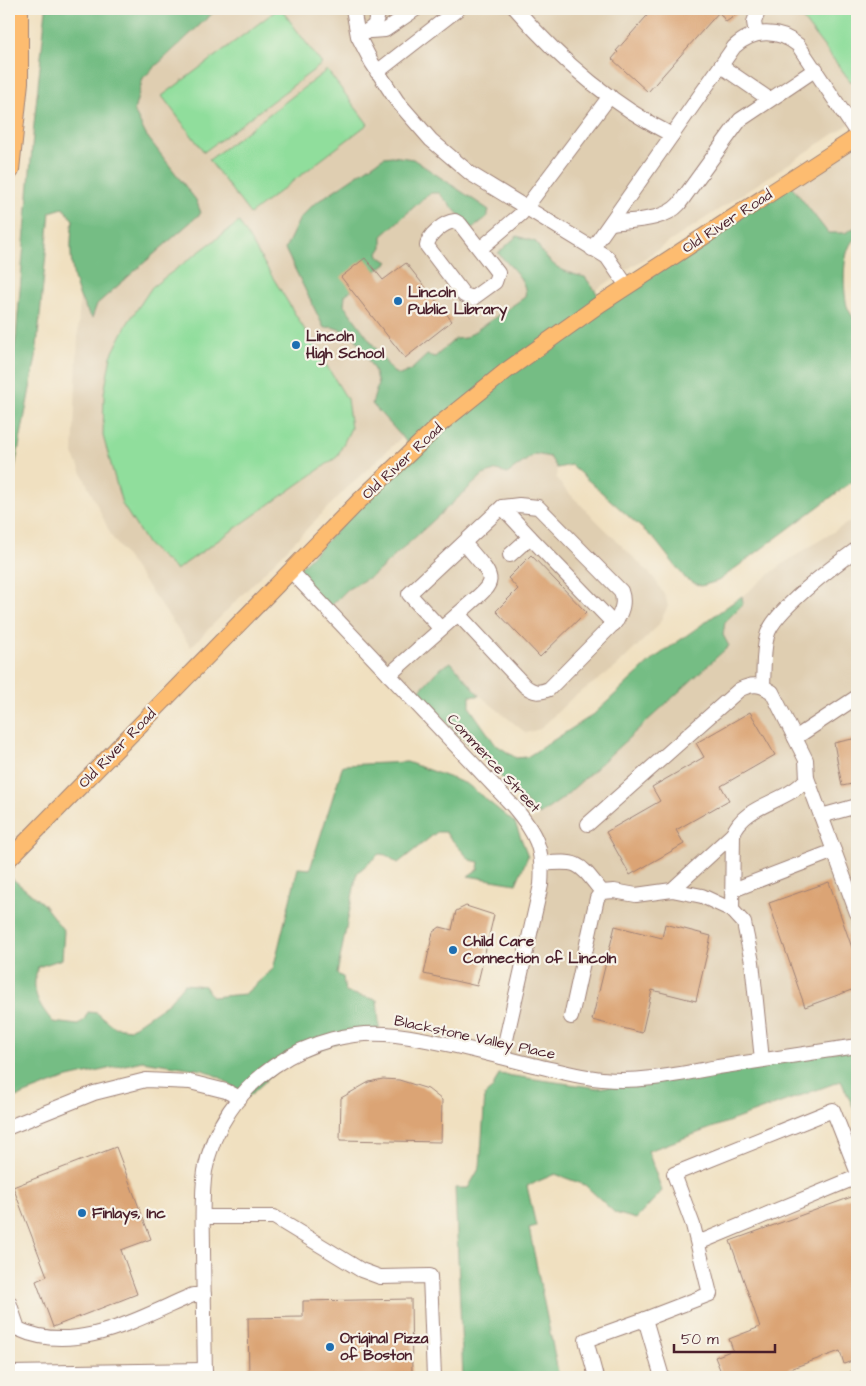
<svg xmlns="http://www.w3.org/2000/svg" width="866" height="1386" font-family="'Architects Daughter',sans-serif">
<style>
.built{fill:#dfceb1}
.green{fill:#90de9c;stroke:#6d7e64}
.forest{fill:#74bd84;stroke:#5f6e58}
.building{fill:#dba474}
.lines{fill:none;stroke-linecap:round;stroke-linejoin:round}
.minor-casing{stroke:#9d8076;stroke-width:16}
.major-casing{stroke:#9d8076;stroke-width:18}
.highway-casing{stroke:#9d8076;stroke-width:22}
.minor{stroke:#fff;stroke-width:14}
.major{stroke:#fdbc70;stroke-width:16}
.highway{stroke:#fdbc70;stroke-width:20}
.poi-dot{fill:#1f6fb2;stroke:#f7f3e8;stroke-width:2}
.labels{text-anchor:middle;stroke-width:4.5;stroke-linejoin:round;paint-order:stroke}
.street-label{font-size:15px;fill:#4a1f2b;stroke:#f7f3e8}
.poi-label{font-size:15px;font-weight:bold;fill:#4a1f2b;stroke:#f7f3e8;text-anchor:start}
</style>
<rect width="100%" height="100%" fill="#f7f3e8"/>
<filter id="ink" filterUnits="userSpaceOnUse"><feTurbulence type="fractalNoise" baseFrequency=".02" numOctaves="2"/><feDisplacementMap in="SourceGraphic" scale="10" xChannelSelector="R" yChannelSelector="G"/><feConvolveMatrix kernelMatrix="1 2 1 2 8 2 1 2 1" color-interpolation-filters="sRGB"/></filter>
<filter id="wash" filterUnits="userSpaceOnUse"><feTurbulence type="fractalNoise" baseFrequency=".0096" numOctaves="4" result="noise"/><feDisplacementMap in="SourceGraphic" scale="20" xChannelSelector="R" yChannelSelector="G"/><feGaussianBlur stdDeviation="1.12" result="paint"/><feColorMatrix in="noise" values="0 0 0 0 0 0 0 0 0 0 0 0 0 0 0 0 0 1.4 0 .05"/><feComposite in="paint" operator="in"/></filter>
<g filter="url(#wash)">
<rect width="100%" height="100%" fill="#f0e0c0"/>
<g class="built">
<polygon points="178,9 857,9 857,119 541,326 440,402 347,488 191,647 112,537 73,454 81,265 129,85"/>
<polygon points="857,140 857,226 845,233 828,233 790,184"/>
<polygon points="535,454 550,457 557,468 556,477 562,486 654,578 666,598 668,606 658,626 615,668 572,698 540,729 526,733 478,694 426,684 414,697 329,608 348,589 375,574 483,475 497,470 508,474"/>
<polygon points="857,517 857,1047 610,1081 505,1059 547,865 528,823 562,799 729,647 723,635 725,622 743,604 742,596 784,563"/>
</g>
<g class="green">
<polygon points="278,9 281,9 322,64 204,152 162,96"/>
<polygon points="795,9 857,9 857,77 851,82"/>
<polygon points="327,70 368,124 250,214 209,160"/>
<polygon points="239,222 347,399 351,428 337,457 176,570 148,545 122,504 103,436 104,393 111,356 127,324 152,287"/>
</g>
<g class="forest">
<path d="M46 9H217L143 78 134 111 146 135 196 200 201 213 97 304 92 318C71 290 68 254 73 220L63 208 50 212 36 357 9 499V386L16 338 34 124Z"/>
<path d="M392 156 413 159 489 210 487 217 472 229 439 193H431L425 197 382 236V247L378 253 380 257 388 262 345 295 344 305 393 372 400 375 411 370 427 355 435 357 455 339 465 338 525 297C529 281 508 265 498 253L517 236 536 242C548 264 560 272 585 277L605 304 790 184 828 233H845L857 226V237C841 247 843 289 847 306 849 312 854 318 857 324V478L718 581 701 586 686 579 655 540 571 465 557 468 550 457 535 454 507 474 497 470 483 475 375 574 348 589 329 608 293 575 415 451 372 404 378 384 374 370 353 334 332 327 324 328 285 249 300 218 314 204 384 157Z"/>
<polygon points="742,596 743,604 725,622 723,635 729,646 562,799 539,815 417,693 438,670 451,662 478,694 479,696 470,696 470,708 495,744 516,758 527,757 593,715 652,660"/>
<path d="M407 762 467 784 515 823 528 856 516 884 468 876 478 869 479 862 470 860 445 832H437L398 863 386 855 379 854 357 873 337 974 343 977 345 992 377 1000 380 1034 348 1038 283 1065 247 1098 221 1078 203 1070 142 1061 64 1079 9 1100V876L43 904 64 931 62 959 38 967C30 991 38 1004 53 1022L78 1025 84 1020 88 1012 97 1013 114 1027 130 1029 169 1002 184 984 205 986 212 997 245 994 273 969 298 868 310 869 343 765Z"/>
<polygon points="857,1048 857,1115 841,1081 648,1151 662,1191 636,1219 615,1213 585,1185 555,1174 527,1186 536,1226 529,1228 559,1377 463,1377 455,1188 468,1188 480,1167 485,1095 492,1089 499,1074 598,1088"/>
</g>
<g id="blocks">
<g class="building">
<polygon points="653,9 744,9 726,22 719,12 648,92 612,59 618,52 616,51"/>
<polygon points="365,258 383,280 406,263 452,321 405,358 341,277"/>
<polygon points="531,555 586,612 540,657 496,611 518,589 508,578"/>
<polygon points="750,712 775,755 721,786 729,800 676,830 684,844 630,875 606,832 660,801 652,787 704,757 696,743"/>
<polygon points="857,738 857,783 842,786 834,743"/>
<polygon points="829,882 857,962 857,988 805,1007 769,903"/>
<polygon points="466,906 494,915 477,986 424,974 433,932 440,927 452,930 456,911"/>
<polygon points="665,924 711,936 696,1001 652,990 642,1033 592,1020 615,926 662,938"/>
<polygon points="383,1079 399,1080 428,1089 442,1100 441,1142 340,1140 341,1098 369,1082"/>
<polygon points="116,1147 151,1239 121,1250 137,1294 53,1327 36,1281 47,1276 13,1187"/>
<polygon points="857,1195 857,1359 844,1364 840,1351 767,1377 723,1377 715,1357 733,1350 729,1339 760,1327 730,1241"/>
<polygon points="411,1299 412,1376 249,1377 248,1318 303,1317 303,1301"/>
</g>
</g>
</g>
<g filter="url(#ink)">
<use href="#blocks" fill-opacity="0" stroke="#9d8076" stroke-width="1"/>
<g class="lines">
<defs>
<g id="minor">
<polyline points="353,9 358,36 372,63 397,101 431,140 471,174 607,257 627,286"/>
<path d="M516 9C559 59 613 105 672 135"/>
<polyline points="370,31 385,30 416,9"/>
<polyline points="363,34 374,26 380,9"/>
<polyline points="756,34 754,22 759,9"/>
<polyline points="721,66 769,99"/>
<polyline points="377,72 458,9"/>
<path d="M455 221 460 224 498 273 495 282 473 298 464 295 427 246C428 235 444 222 455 221Z"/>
<path d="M611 223C633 220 664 221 679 204L740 120 816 69"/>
<polyline points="480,249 521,214 610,96"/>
<path d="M592 249 734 47C753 29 778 29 798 45L857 133"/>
<polyline points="502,507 530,537 510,555"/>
<polyline points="530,537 614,624"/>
<path d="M291 571 513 806C536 833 544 849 541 885L502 1057"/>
<path d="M458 614C499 578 499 584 464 543"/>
<path d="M389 675 441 629 409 594 502 507 519 505 538 507 621 591C625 602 622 610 617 620L549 689C539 693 534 693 525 686L458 614 441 629"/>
<path d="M763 685C764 669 763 651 767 636 772 612 836 564 857 549"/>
<polyline points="795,738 857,697"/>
<polyline points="807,778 857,913"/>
<polyline points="821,816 857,806"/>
<path d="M588 824 739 690C752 683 761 684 772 692L806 760 807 778C788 803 745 803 733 834L732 910"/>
<path d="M542 864C580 860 579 863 602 892"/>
<polyline points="672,890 733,834"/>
<polyline points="733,890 834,851"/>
<polyline points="571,1017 597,898 602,892 614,891 636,895 672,890 702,896 732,910 744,923 752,962 762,1060"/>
<polyline points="9,1127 94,1093 146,1080 190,1082 226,1091 240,1098"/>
<polyline points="203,1217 274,1217 361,1270 380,1277 430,1276 434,1377"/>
<polyline points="698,1243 857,1177"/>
<path d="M9 1302 18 1329C76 1356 140 1317 193 1295H204"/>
<polyline points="645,1319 710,1294 693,1225 674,1174 833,1110 857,1171"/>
<polyline points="9,1373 205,1370"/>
<path d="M205 1377C204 1335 204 1293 203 1251 203 1225 201 1197 205 1171 221 1083 310 1024 396 1035 442 1041 488 1054 533 1065 556 1070 579 1077 602 1079 641 1083 680 1074 718 1067 765 1060 811 1053 857 1046"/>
<polyline points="596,1377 586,1340 645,1319 662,1377"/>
<polyline points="856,1377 857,1377"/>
</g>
<polyline id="major" points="9,859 358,502 439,425 506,371 600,304 857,137"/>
<polyline id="highway" points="9,170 18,82 18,9"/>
</defs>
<use href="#minor" class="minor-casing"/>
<use href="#major" class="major-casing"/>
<use href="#highway" class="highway-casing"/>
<use href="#minor" class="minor"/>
<use href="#major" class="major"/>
<use href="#highway" class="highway"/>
</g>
</g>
<g class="poi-dot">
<circle cx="398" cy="301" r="5"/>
<circle cx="296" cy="345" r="5"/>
<circle cx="453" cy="950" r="5"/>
<circle cx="82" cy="1213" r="5"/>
<circle cx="330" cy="1347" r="5"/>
</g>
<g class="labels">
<g class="street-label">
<text transform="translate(727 221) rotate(-33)" y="5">Old River Road</text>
<text transform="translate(402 461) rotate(-43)" y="5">Old River Road</text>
<text transform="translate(117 748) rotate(-46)" y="5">Old River Road</text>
<text transform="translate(494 763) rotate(47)" y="5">Commerce Street</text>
<text transform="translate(475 1037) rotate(12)" y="5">Blackstone Valley Place</text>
</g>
<g class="poi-label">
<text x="408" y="297">Lincoln<tspan x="408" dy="17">Public Library</tspan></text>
<text x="306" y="341">Lincoln<tspan x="306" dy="17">High School</tspan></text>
<text x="463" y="946">Child Care<tspan x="463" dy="17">Connection of Lincoln</tspan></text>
<text x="92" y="1218">Finlays, Inc</text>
<text x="340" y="1343">Original Pizza<tspan x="340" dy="17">of Boston</tspan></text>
</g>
</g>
<rect width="866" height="1386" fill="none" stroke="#f7f3e8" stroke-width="30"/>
<path d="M674 1344v8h101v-8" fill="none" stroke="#4a1f2b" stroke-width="2.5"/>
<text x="681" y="1344" font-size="15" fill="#4a1f2b" stroke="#f7f3e8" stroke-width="4" paint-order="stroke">50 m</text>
</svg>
